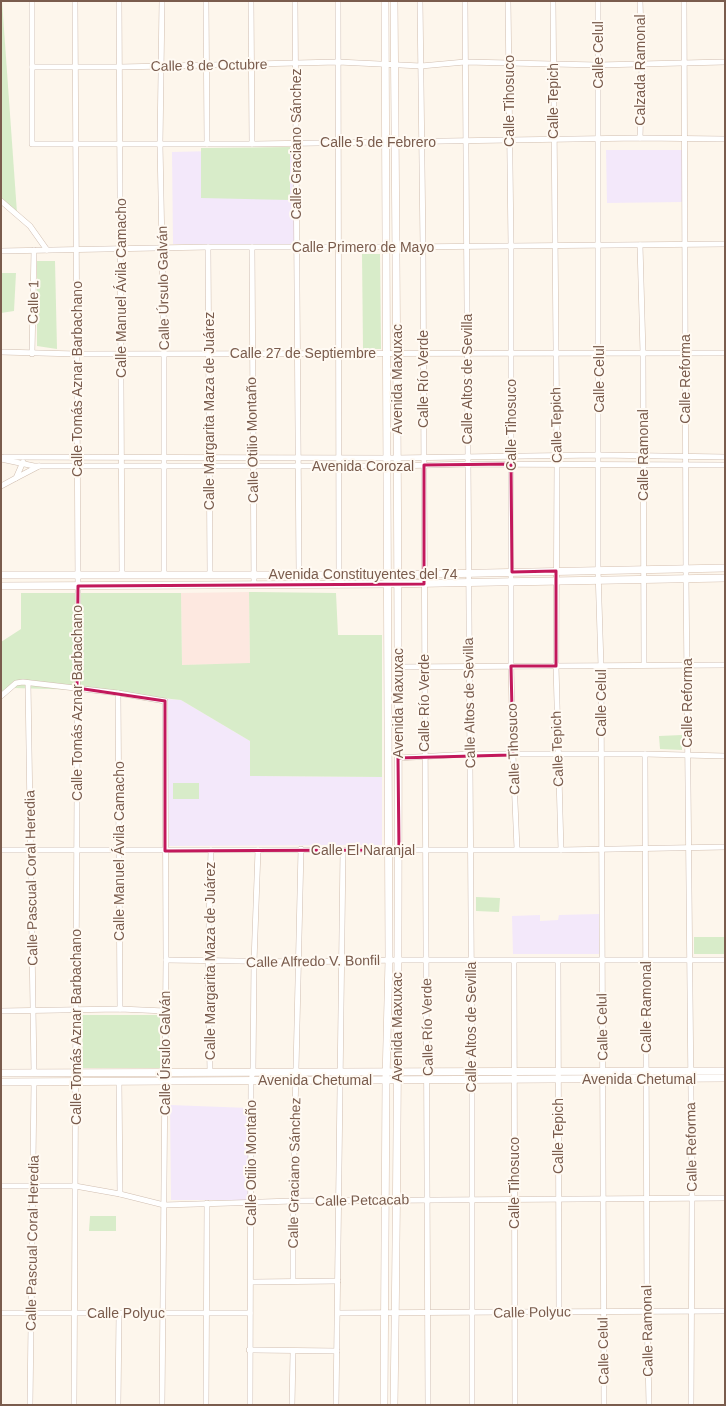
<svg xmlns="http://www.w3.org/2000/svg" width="726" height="1406" font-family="Arial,sans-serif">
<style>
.commercial{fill:#fde8e0}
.education{fill:#f3e8fa}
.green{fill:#d8ecc9}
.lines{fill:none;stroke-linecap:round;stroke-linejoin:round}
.street-casing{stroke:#d1beb0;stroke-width:6}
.secondary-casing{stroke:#d6c0b0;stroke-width:8}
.street{stroke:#fff;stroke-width:5}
.secondary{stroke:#fff;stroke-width:7}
.marked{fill:none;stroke:#c2185b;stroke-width:3;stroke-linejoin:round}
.labels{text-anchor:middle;stroke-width:4;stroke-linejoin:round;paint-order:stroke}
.street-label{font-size:14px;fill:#7a5c4d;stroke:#fffaf3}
</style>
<rect width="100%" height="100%" fill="#fdf6ec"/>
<polygon class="commercial" points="249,592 250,664 182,665 181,593"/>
<g class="education">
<polygon points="294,149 294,244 173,244 172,152"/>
<polygon points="606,150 682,150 683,202 607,203"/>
<polygon points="167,699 181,700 250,741 250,776 382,777 382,845 169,846"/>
<polygon points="599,914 599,954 513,954 512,916 540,915 540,921 558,920 559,915"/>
<polygon points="170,1105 249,1108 249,1200 171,1200"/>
</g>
<g class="green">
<polygon points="1,1 2,1 17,213 1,201"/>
<polygon points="290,147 290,200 201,198 201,148"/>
<polygon points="362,254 380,254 381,349 363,349"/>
<polygon points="37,261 55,261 57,349 37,346"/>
<polygon points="1,273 16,273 14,311 1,313"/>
<polygon points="249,592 336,593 338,635 382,635 382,777 250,776 250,741 181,700 86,690 13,688 1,699 1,642 21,629 21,593 181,593 182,665 250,663"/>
<polygon points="682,735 682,750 660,749 659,736"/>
<rect x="173" y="783" width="26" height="16"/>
<polygon points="476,897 500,898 499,912 476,911"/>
<rect x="694" y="937" width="31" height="17"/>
<polygon points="82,1015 160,1015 160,1068 83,1068"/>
<polygon points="90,1216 116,1216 116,1231 89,1231"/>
</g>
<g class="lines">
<defs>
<g id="street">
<polyline points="32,1 32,144 252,144 640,138 725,139"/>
<polyline points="119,1 122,575"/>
<polyline points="162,1 160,144 164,353 164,575"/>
<polyline points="206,1 207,144"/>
<polyline points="251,1 252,144"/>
<polyline points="295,1 299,575"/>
<polyline points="338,1 339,585"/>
<polyline points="420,1 423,247 428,1405"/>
<polyline points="465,1 472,1071 472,1405"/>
<polyline points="508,1 511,246 511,666 513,755 517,849"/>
<polyline points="553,1 557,463 556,666 561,850"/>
<polyline points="598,1 598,570 601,666 604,1405"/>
<polyline points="684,1 686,578 692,1199 691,1405"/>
<polyline points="32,67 120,67 338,62 421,66 465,62 598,65 725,62"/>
<polyline points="640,138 642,64 640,1"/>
<polyline points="1,201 30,226 47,250"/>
<polyline points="640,245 643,353 644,665"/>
<polyline points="208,247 210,575"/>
<polyline points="252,247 254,585"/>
<polyline points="1,251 208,247 397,247 725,244"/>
<polyline points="1,352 77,354 725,353"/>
<polyline points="32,354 34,250"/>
<polyline points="4,457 396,458 599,455 725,457"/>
<polyline points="1,459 34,466 396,466 468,464 725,465"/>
<polyline points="16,478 39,466"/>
<polyline points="1,486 16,478 23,462"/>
<polyline points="397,667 725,665"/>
<polyline points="28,683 34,1073"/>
<polyline points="118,693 120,1009"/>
<polyline points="1,696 16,683 23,682 118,693 165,701 166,960 162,1405"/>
<polyline points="645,754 647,1310 649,1405"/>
<polyline points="398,758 470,754 645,754 725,756"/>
<polyline points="1,850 561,850 725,847"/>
<polyline points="166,960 298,962 398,960 725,960"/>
<polyline points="514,961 515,1405"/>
<polyline points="558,961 559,1311"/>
<polyline points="1,1011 120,1009 165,1011"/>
<polyline points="210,1072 208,962 211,850"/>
<polyline points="119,1081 120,1194"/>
<polyline points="1,1186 75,1186 120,1194 164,1205 293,1201 725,1198"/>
<polyline points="293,1281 293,1201 301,849"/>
<polyline points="251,1282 338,1281"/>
<polyline points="1,1313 250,1313"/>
<polyline points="338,1313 725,1311"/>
<polyline points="249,1350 337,1351"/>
<polyline points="30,1405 34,1082"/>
<polyline points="74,1405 78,586 75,1"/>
<polyline points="118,1405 119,1313"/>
<polyline points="206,1405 207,1203"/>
<polyline points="250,1405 251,1080 253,1072 254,962 258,850"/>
<polyline points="292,1405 293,1352"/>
<polyline points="336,1405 343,850"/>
</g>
<g id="secondary">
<polyline points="1,575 388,575 725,568"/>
<polyline points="1,586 389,584 725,578"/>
<polyline points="1,1073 725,1071"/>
<polyline points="1,1082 725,1078"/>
<polyline points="384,1405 386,1080 389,960 385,1"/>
<path d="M394 1405C401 937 398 469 394 1"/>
</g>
</defs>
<use href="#street" class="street-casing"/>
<use href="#secondary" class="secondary-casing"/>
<use href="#street" class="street"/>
<use href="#secondary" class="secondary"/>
</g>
<path class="marked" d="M511 464 512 572 556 571V666H511L513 755 398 758 399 850 165 851V701L77 688 78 586 424 584V465Z"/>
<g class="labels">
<g class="street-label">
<text transform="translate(598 55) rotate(-90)" y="5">Calle Celul</text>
<text transform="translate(209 65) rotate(-1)" y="5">Calle 8 de Octubre</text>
<text transform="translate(640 70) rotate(-90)" y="5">Calzada Ramonal</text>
<text transform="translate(509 101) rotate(-90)" y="5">Calle Tihosuco</text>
<text transform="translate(553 101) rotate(-90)" y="5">Calle Tepich</text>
<text x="378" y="147">Calle 5 de Febrero</text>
<text transform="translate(296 144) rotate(-90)" y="5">Calle Graciano Sánchez</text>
<text x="363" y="252">Calle Primero de Mayo</text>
<text transform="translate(121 288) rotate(-90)" y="5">Calle Manuel Ávila Camacho</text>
<text transform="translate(163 288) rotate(-91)" y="5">Calle Úrsulo Galván</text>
<text transform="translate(33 302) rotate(-89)" y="5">Calle 1</text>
<text x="303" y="358">Calle 27 de Septiembre</text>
<text transform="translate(77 379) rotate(-90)" y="5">Calle Tomás Aznar Barbachano</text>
<text transform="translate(397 379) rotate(-90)" y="5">Avenida Maxuxac</text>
<text transform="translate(423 379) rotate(-90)" y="5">Calle Río Verde</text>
<text transform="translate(467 379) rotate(-90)" y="5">Calle Altos de Sevilla</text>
<text transform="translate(599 379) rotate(-90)" y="5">Calle Celul</text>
<text transform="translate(685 379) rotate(-90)" y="5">Calle Reforma</text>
<text transform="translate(209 411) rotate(-90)" y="5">Calle Margarita Maza de Juárez</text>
<text transform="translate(511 425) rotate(-90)" y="5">Calle Tihosuco</text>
<text transform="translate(556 425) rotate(-91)" y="5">Calle Tepich</text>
<text transform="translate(252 440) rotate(-91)" y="5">Calle Otilio Montaño</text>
<text transform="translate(643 455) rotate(-90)" y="5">Calle Ramonal</text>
<text x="363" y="471">Avenida Corozal</text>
<text x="363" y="579">Avenida Constituyentes del 74</text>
<text transform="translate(77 703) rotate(-90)" y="5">Calle Tomás Aznar Barbachano</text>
<text transform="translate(398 703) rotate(-90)" y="5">Avenida Maxuxac</text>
<text transform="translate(424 703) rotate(-90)" y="5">Calle Río Verde</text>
<text transform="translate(469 703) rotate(-91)" y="5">Calle Altos de Sevilla</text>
<text transform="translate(601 703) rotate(-90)" y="5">Calle Celul</text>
<text transform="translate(687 703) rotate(-90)" y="5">Calle Reforma</text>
<text transform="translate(513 749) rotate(-92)" y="5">Calle Tihosuco</text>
<text transform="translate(557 749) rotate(-92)" y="5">Calle Tepich</text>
<text x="363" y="855">Calle El Naranjal</text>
<text transform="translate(119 851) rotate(-90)" y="5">Calle Manuel Ávila Camacho</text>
<text transform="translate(31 878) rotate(-91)" y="5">Calle Pascual Coral Heredia</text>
<text transform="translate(210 961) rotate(-90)" y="5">Calle Margarita Maza de Juárez</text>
<text transform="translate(313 961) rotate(-1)" y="5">Calle Alfredo V. Bonfil</text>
<text transform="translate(646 1007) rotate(-90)" y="5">Calle Ramonal</text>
<text transform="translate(76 1027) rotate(-90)" y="5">Calle Tomás Aznar Barbachano</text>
<text transform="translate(397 1027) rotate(-90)" y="5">Avenida Maxuxac</text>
<text transform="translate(427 1027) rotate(-91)" y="5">Calle Río Verde</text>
<text transform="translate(471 1027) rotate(-90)" y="5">Calle Altos de Sevilla</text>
<text transform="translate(602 1027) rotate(-91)" y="5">Calle Celul</text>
<text transform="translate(165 1053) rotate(-90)" y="5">Calle Úrsulo Galván</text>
<text x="639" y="1084">Avenida Chetumal</text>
<text x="315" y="1085">Avenida Chetumal</text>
<text transform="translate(558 1136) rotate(-90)" y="5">Calle Tepich</text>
<text transform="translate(691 1147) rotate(-91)" y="5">Calle Reforma</text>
<text transform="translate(251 1163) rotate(-90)" y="5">Calle Otilio Montaño</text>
<text transform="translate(294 1173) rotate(-89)" y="5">Calle Graciano Sánchez</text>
<text transform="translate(514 1183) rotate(-90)" y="5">Calle Tihosuco</text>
<text transform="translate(362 1200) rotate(-1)" y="5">Calle Petcacab</text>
<text transform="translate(32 1243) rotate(-89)" y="5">Calle Pascual Coral Heredia</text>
<text transform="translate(532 1312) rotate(-1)" y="5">Calle Polyuc</text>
<text x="126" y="1318">Calle Polyuc</text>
<text transform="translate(647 1331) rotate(-91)" y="5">Calle Ramonal</text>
<text transform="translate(603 1351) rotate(-91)" y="5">Calle Celul</text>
</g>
</g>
<rect width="726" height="1406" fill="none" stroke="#7a5c4d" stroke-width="4"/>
</svg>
